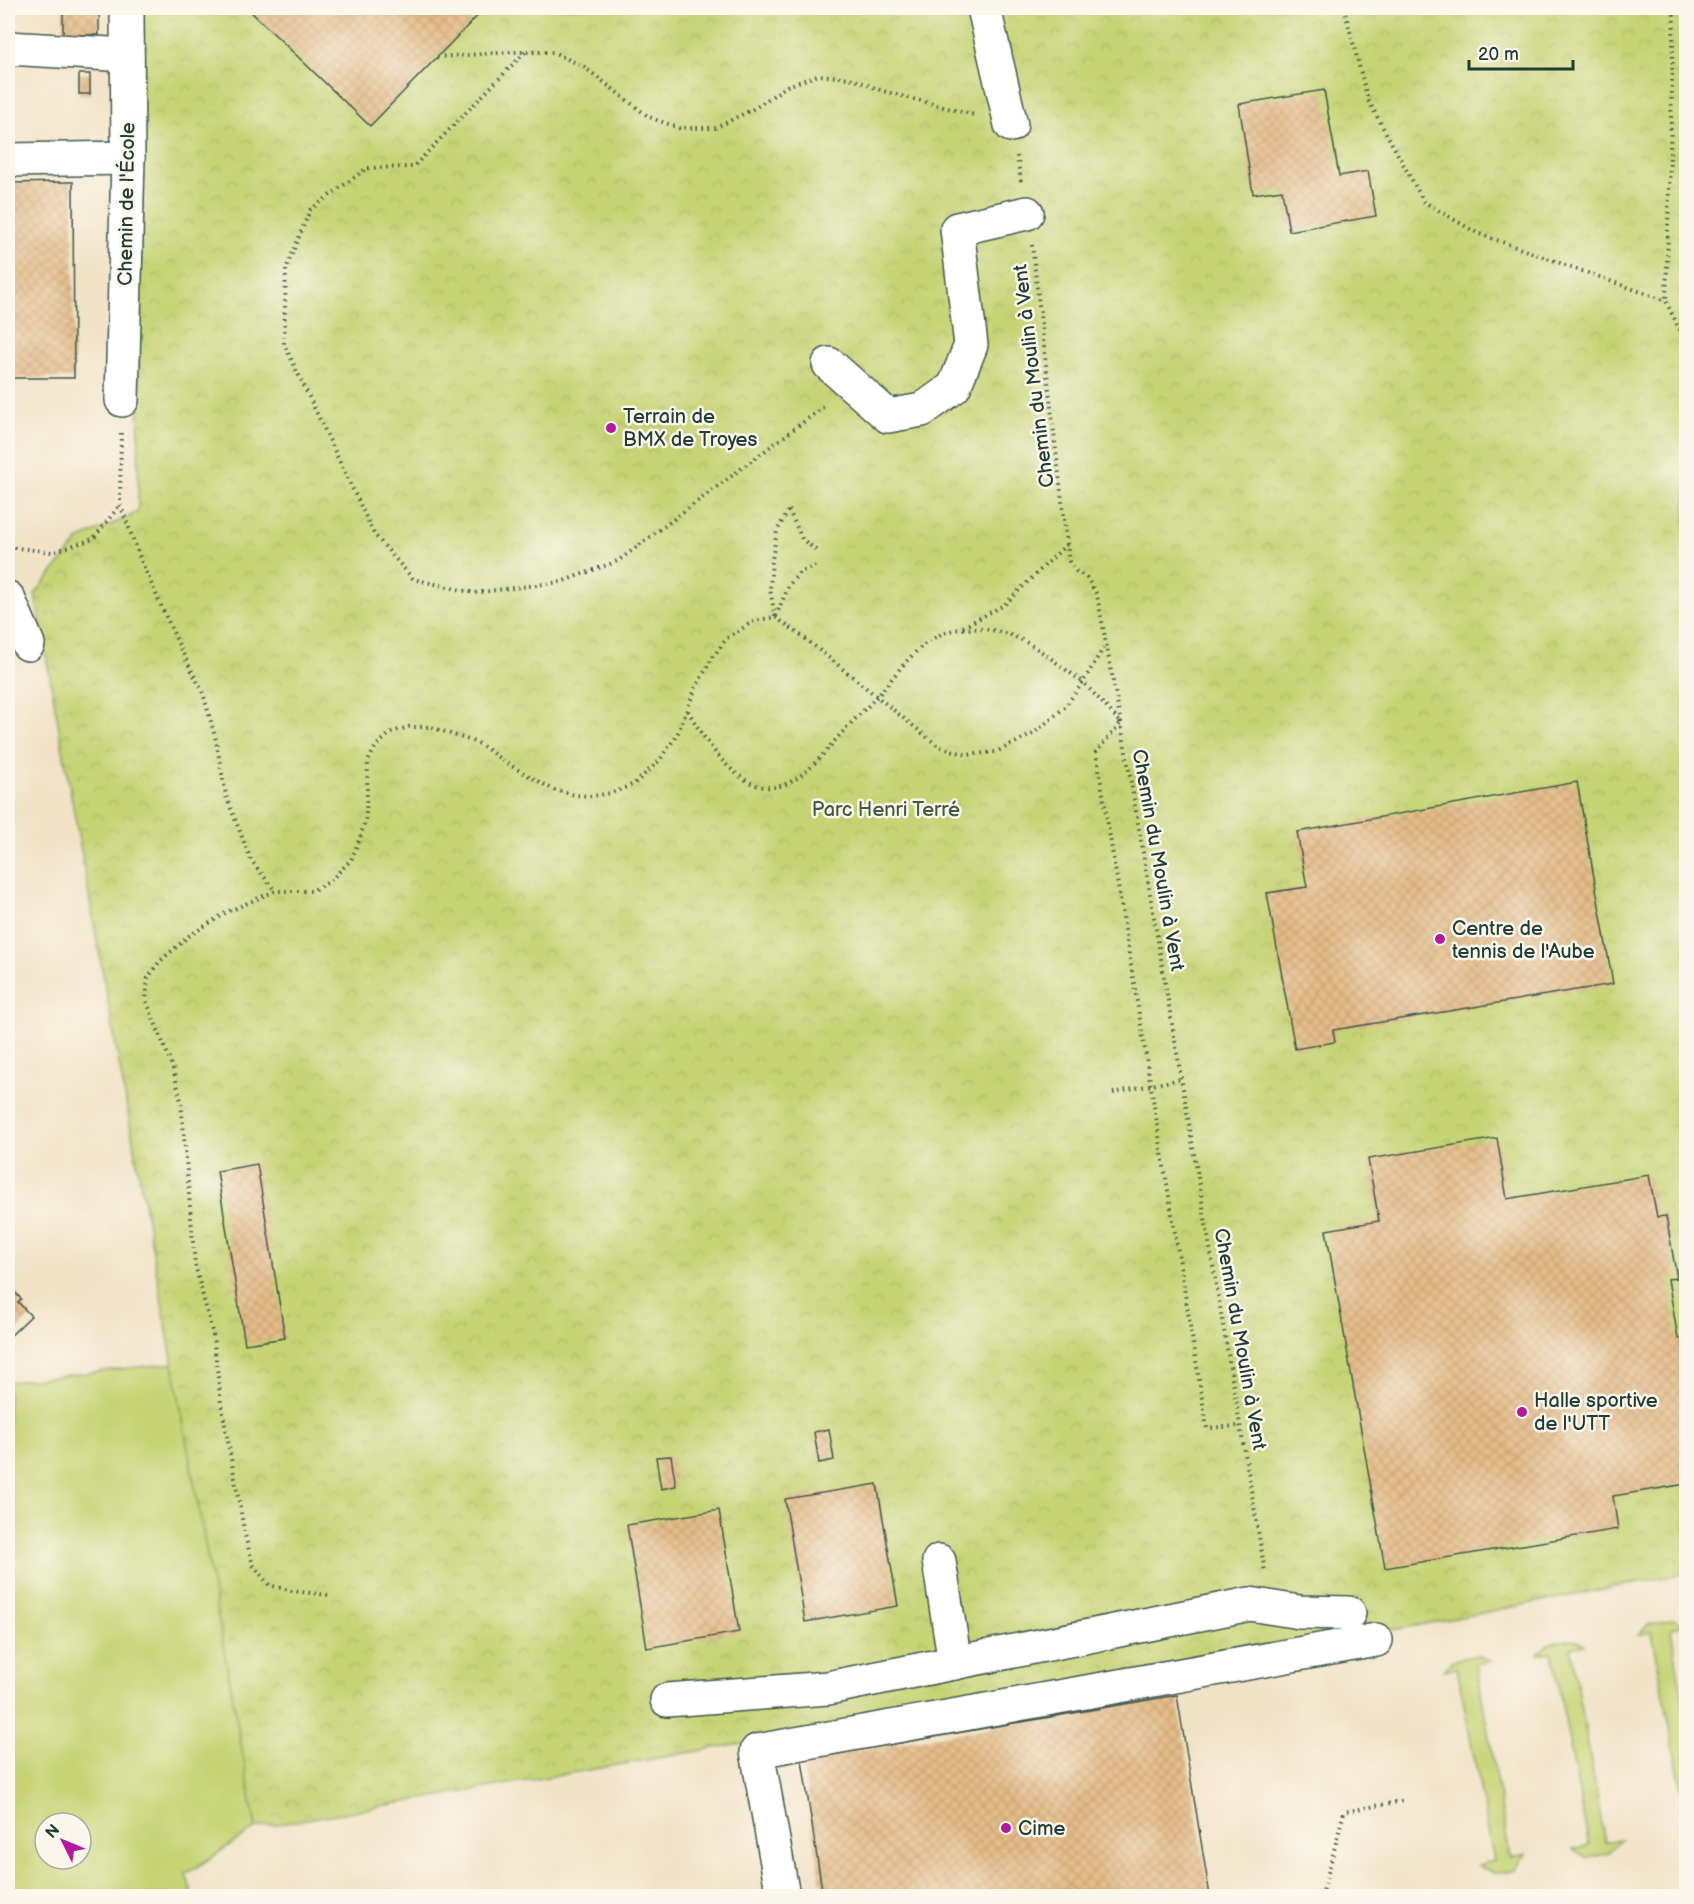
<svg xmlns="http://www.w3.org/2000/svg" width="1694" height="1904" font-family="'Balsamiq Sans',sans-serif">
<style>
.green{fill:#c6d475;stroke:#728854;stroke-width:1.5;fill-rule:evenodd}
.park{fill:url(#park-crowns);stroke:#728854;stroke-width:1.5}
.building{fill:url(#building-cross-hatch)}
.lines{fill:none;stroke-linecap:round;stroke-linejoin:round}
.minor-casing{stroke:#3f564a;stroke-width:36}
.path{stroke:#3f564a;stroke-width:4;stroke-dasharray:1.5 4.5;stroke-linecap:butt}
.minor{stroke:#fff;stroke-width:33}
.poi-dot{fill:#b5179e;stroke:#fbf7ec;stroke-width:2}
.labels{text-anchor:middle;stroke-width:5;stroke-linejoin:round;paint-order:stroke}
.street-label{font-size:20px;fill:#1f3d34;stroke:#fbf7ec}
.poi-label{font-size:20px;fill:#1f3d34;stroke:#fbf7ec;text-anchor:start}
.park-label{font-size:20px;fill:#405b41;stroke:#fbf7ec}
</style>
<defs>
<pattern id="park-crowns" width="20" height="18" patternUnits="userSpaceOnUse" patternTransform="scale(1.5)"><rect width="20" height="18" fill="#c6d475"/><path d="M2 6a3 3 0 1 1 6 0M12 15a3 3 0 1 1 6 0" fill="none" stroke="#aab766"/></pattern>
<pattern id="building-cross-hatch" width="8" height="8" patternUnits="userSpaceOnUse" patternTransform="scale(1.5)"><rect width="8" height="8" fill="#e5bc88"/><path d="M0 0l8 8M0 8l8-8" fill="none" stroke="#c4a276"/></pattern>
</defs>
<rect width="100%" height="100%" fill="#fbf7ec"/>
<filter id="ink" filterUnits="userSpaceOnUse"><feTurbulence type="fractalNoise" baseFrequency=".0167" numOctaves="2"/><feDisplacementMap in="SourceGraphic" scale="12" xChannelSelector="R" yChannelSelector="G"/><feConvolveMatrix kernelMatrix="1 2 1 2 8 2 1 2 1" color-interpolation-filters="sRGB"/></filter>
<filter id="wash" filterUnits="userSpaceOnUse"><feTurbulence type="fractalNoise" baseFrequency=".008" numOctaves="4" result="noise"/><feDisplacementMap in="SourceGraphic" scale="24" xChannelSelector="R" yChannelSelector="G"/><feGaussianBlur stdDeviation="1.35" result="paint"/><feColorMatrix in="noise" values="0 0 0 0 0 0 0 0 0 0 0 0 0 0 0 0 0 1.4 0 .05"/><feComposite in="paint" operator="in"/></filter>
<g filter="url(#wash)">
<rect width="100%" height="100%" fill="#f2e3c7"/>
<g class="green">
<path d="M173 1363 256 1828 186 1874 193 1896H8V1382ZM45 1823H81V1859H45Z"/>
<polygon points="1673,1619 1685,1625 1671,1629 1686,1719 1686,1813 1652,1632 1638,1635 1648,1625"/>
<polygon points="1573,1639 1585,1645 1571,1648 1605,1842 1621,1839 1609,1853 1588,1858 1572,1849 1589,1845 1552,1652 1538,1654 1548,1644"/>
<polygon points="1478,1655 1491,1661 1476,1664 1510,1857 1526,1854 1515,1869 1494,1874 1478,1865 1494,1861 1457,1668 1443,1670 1453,1660"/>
</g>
<polygon class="park" points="142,8 1686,8 1686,1573 1404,1628 256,1828 35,594 80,539 138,512"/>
<g id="blocks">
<g class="building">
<rect x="63" y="8" width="36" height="27"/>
<polygon points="247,8 485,8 370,126"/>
<rect x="79" y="74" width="11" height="20"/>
<polygon points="1324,90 1339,176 1368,171 1376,216 1289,231 1282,190 1253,194 1239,104"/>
<polygon points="66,182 73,182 74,378 8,378 8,183"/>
<polygon points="1577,782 1613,984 1333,1030 1335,1042 1295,1049 1267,893 1307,887 1297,832"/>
<polygon points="1497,1138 1507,1199 1649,1175 1657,1217 1666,1216 1677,1278 1668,1279 1678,1339 1686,1338 1686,1484 1613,1496 1618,1529 1385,1568 1326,1230 1379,1221 1368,1159"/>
<polygon points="257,1164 285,1338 245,1344 217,1171"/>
<polygon points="13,1290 21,1299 18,1302 31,1316 8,1338 8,1291 10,1293"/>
<polygon points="829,1429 834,1460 819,1463 814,1432"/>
<polygon points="671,1456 676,1486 661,1489 656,1457"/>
<polygon points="877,1484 898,1606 805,1622 785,1499"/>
<polygon points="719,1510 739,1632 647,1648 627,1525"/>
<polygon points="1177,1695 1210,1896 823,1896 802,1760"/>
</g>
</g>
</g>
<g filter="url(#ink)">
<use href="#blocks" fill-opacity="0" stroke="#3f564a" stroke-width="1.5"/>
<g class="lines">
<defs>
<g id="minor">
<polyline points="984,8 1011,125"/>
<polyline points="8,48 127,55"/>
<polyline points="8,160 128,158"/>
<polyline points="829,364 888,416 922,410 954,387 971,345 957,229 1027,213"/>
<polyline points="122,400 128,158 127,8"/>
<polyline points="8,598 28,644"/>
<polyline points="939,1561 955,1663"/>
<polyline points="667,1700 828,1688 1250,1604 1299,1612 1349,1613"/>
<polyline points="783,1896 757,1751 1376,1640"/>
</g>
</defs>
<use href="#minor" class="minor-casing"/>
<g class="path">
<polyline points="1344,8 1368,100 1424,202 1477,233 1666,301"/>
<polyline points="1674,8 1666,301 1686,344"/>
<polyline points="525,52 413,167 367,168 310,210 286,269 284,344 374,534 413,579 474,593 561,582 618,561 826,405"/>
<polyline points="437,57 511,52 553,52 584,67 649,117 679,128 715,128 755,108 787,86 818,75 850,78 883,91 974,115"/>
<polyline points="1017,156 1021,182"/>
<polyline points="1032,245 1069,561 1076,571 1087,578 1097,595 1121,723 1265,1572"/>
<polyline points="121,433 120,504 142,563 181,650 203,693 216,740 226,796 251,860 275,891"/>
<polyline points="789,510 802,539 817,551"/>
<polyline points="8,547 52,552 93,539 120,505"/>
<polyline points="776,616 789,585 800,572 815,566"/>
<polyline points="775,617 770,589 772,559 777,531 789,509"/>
<polyline points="963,627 1004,605 1067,544"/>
<path d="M688 711C706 742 744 804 788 783 810 773 825 751 841 734 854 719 869 706 882 691 902 666 927 631 962 629 1018 625 1041 653 1083 682L1104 647"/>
<polyline points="1113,1093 1181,1079"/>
<polyline points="328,1595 292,1591 269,1585 253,1565 245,1535 221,1403 213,1335 195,1265 181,1101 173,1068 146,1000 148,978 159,962 189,936 227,912 275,891 311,891 329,882 351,860 360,838 366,818 368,761 376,746 392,732 409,727 431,727 480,744 506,763 554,790 575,795 593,796 612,793 634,784 659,761 677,735 696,687 713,657 727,638 754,621 775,617 802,636 938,746 967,755 996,752 1033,734 1065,707 1083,682 1121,723 1096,752 1207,1428 1240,1426"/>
<polyline points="1322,1896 1344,1812 1402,1801"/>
</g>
<use href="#minor" class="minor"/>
</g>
</g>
<g class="poi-dot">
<circle cx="611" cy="428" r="6"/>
<circle cx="1440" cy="939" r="6"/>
<circle cx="1522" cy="1412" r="6"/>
<circle cx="1006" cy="1828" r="6"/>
</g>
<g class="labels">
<g class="street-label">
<text transform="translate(126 204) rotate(-89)" y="7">Chemin de l'École</text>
<text transform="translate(1033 376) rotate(-97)" y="7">Chemin du Moulin à Vent</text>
<text transform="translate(1159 860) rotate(80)" y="7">Chemin du Moulin à Vent</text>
<text transform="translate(1241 1339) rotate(80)" y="7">Chemin du Moulin à Vent</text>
</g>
<g class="poi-label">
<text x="623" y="423">Terrain de<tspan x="623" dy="23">BMX de Troyes</tspan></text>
<text x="1452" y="935">Centre de<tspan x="1452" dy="23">tennis de l'Aube</tspan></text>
<text x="1534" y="1407">Halle sportive<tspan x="1534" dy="23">de l'UTT</tspan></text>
<text x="1018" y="1835">Cime</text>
</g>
<g class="park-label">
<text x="886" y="816">Parc Henri Terré</text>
</g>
</g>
<rect width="1694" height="1904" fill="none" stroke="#fbf7ec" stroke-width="30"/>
<g transform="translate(63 1841) rotate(313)"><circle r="28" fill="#fbf7ec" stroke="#a3ada2" stroke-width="1.5"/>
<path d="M0-4.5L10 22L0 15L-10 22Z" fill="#b5179e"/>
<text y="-9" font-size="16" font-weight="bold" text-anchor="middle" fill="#1f3d34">N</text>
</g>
<path d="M1469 60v9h104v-9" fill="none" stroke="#1f3d34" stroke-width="3"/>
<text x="1478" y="60" font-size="18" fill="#1f3d34" stroke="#fbf7ec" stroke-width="4.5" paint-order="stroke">20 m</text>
</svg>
